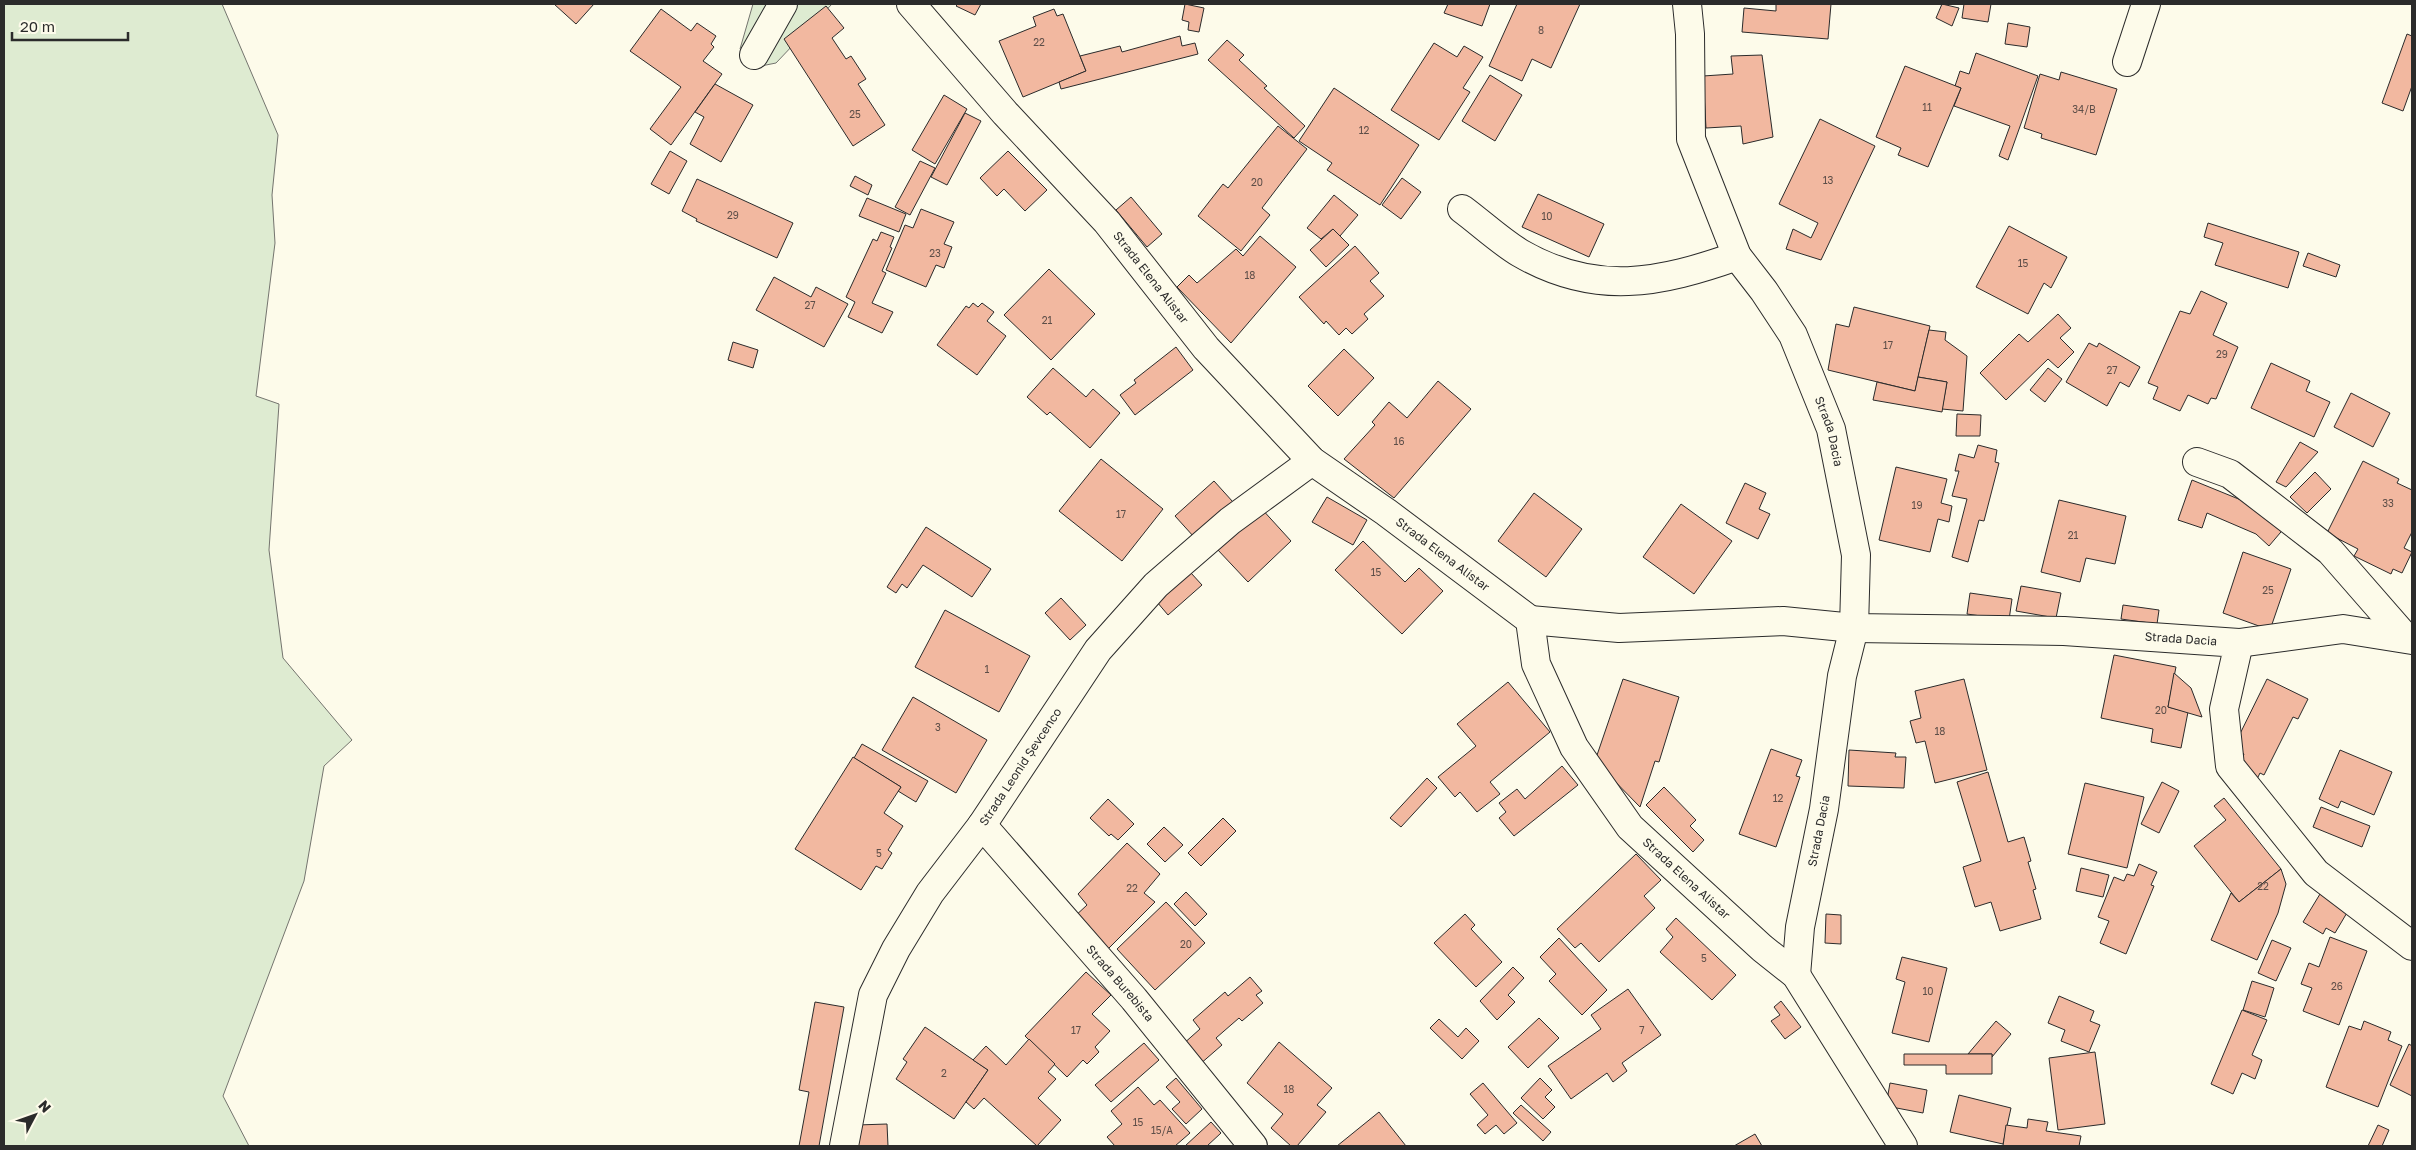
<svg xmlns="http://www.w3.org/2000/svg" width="2416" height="1150" font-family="'Golos Text',sans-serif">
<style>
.green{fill:#deebd1;stroke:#74746e}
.building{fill:#f2b8a0;stroke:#2b2b2b}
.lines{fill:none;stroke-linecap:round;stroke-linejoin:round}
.minor-casing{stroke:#2b2b2b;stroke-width:30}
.minor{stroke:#fdfbea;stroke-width:28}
.labels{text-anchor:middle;stroke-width:4;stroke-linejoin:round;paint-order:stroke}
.number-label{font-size:10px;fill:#5d4e48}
.street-label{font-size:12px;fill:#2b2b2b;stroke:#fdfbea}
</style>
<rect width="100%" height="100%" fill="#fdfbea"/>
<g class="green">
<polygon points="4,4 222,4 278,135 272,195 275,243 256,396 279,404 269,550 283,658 352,740 324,766 304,881 223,1096 249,1146 4,1146"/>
<polygon points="753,4 832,4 776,63 756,67 740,49"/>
</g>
<g class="building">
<polygon points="554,4 594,4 576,24"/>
<polygon points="958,4 981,4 975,15 956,6"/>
<polygon points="1185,4 1204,8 1199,32 1188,30 1189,22 1182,20"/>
<polygon points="1448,4 1490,4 1482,26 1444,13"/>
<polygon points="1517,4 1580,4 1551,68 1532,59 1522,81 1489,66"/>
<polygon points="1776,4 1831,4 1828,39 1742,32 1744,8 1776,11"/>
<polygon points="1942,4 1959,8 1952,26 1936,18"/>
<polygon points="1964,4 1991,4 1988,22 1962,18"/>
<polygon points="826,6 844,28 832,38 846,59 851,56 866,79 858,84 885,125 853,146 784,39"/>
<polygon points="661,9 691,31 697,23 716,36 711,44 714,47 703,61 722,74 671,145 650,129 681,87 630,51"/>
<polygon points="1054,9 1057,16 1063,14 1086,71 1023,97 999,41 1036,26 1033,17"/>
<polygon points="2008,23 2030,27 2027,47 2005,44"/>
<polygon points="2407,34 2412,36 2412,86 2403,111 2382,103"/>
<polygon points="1180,36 1182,46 1195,43 1198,54 1061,89 1059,82 1086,71 1080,56 1120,46 1122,52"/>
<polygon points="1227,40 1244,55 1239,60 1267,86 1264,88 1305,126 1294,138 1208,60"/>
<polygon points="1434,43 1457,57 1464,46 1483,57 1463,88 1470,92 1439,140 1391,110"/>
<polygon points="1976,53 2038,76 2008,160 1999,156 2010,126 1954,106 1961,88 1955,86 1960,71 1969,74"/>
<polygon points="1762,55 1773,137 1743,144 1741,126 1706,128 1703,76 1733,74 1731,56"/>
<polygon points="1905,66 1961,88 1928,167 1898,155 1901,148 1876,137"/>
<polygon points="2061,72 2117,89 2096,155 2041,138 2042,134 2024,128 2040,74 2059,80"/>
<polygon points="1490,75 1522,95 1495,141 1462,121"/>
<polygon points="715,84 753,105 721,162 690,144 704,117 695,112"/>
<polygon points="1334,88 1419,145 1380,205 1327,170 1332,163 1299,141"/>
<polygon points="944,95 967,109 935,164 912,150"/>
<polygon points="965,113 981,121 947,185 931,177"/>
<polygon points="1820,119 1875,146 1821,260 1786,249 1793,229 1811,238 1818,223 1779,204"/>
<polygon points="1278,126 1307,149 1262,208 1270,215 1241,251 1198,216 1223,184 1228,188"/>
<polygon points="670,151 687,161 669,194 651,184"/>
<polygon points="1008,151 1047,190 1025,211 1004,189 997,196 980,178"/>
<polygon points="920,161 935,168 910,215 895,207"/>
<polygon points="855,176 872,185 868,195 850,186"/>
<polygon points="1402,178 1421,192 1401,219 1382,205"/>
<polygon points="697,179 793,223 777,258 696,221 697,219 682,211"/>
<polygon points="1538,194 1604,224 1589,257 1522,227"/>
<polygon points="1334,195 1358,215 1340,236 1333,229 1321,239 1307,228"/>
<polygon points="1131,197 1162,234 1147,247 1116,210"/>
<polygon points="867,198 906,214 899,232 859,216"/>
<polygon points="921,209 954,222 944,244 952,247 944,268 936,265 926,287 886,270 905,225 913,228"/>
<polygon points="2208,223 2299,252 2288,288 2215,265 2223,243 2204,237"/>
<polygon points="2009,226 2067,257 2051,288 2044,283 2028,314 1976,287"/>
<polygon points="1333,229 1349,245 1326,267 1310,250"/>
<polygon points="881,232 894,237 890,247 892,248 882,271 886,273 872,303 893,312 882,333 848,317 855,302 846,297 873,239 877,241"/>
<polygon points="1260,236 1296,267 1231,343 1177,287 1189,275 1197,283 1236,249 1243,256"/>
<polygon points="1355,246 1379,273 1370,281 1384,296 1364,314 1368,319 1352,334 1346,328 1339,335 1326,321 1324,324 1299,297"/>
<polygon points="2308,253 2340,265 2336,277 2303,266"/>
<polygon points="1049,269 1095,314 1051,360 1004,315"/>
<polygon points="774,277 811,297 816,287 848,304 824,347 756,310"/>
<polygon points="2201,291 2227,303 2213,335 2238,347 2216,399 2211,398 2208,404 2188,395 2180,411 2153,399 2158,387 2148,383 2180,311 2190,314"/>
<polygon points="973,303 978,307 982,303 994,312 987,321 1006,336 977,375 937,345 966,306 969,308"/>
<polygon points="1854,307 1930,326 1915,391 1828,370 1836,324 1849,327"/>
<polygon points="2058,314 2071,328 2060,338 2074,352 2058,368 2048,359 2006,400 1980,373 2019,334 2028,342"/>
<polygon points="1929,330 1946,332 1945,340 1967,356 1963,411 1942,409 1947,382 1918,377"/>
<polygon points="733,342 758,350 753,368 728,360"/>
<polygon points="2089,343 2097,347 2099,343 2140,367 2129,387 2120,382 2107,406 2066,382"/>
<polygon points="1176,347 1193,370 1135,415 1120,395 1136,383 1134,380"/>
<polygon points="1344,349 1374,378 1338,416 1308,386"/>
<polygon points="2271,363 2310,381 2306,391 2330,402 2314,437 2251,408"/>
<polygon points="1053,368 1086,397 1093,389 1120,413 1090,448 1050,412 1047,415 1027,397"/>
<polygon points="2048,368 2062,379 2045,402 2030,390"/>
<polygon points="1918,377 1947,382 1942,412 1873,400 1877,382 1915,391"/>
<polygon points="1438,381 1471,409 1394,498 1344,459 1375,425 1372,422 1389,402 1407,418"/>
<polygon points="2351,393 2390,413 2373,447 2334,427"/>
<polygon points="1957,414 1981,415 1980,436 1956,436"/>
<polygon points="2300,442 2318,452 2286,487 2276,482"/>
<polygon points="1978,445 1997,450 1995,462 1999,463 1984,521 1979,520 1968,562 1952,557 1967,499 1952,496 1959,471 1955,471 1959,454 1974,458"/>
<polygon points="1101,459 1163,509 1122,561 1059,511"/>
<polygon points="2363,461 2399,479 2397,483 2412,490 2412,532 2404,548 2412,552 2402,573 2393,569 2391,574 2354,556 2358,549 2327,533"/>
<polygon points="1896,467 1947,479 1941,503 1952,506 1949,522 1938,519 1930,552 1879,540"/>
<polygon points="2315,472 2331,489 2307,513 2290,497"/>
<polygon points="2192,480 2268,511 2286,526 2269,546 2256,534 2207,513 2202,528 2178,520"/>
<polygon points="1214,481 1233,502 1194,537 1175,516"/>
<polygon points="1745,483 1766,493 1759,509 1770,514 1758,539 1726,523"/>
<polygon points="1534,493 1582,529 1546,577 1498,541"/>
<polygon points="1327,497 1367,520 1353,545 1312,522"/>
<polygon points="2059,500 2126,516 2115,564 2086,558 2080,582 2041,572"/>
<polygon points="1681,504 1732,541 1694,594 1643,557"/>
<polygon points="1260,507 1291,541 1248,582 1217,549"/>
<polygon points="926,527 991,569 972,597 923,565 907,588 902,584 896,593 887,587"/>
<polygon points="1363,541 1405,582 1419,568 1443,591 1402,634 1335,570"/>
<polygon points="2243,552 2291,569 2270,630 2223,613"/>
<polygon points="1191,573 1202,585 1168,615 1157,602"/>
<polygon points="2021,586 2061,593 2056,618 2016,611"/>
<polygon points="1970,593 2012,599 2009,620 1967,614"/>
<polygon points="1061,598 1086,625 1070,640 1045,613"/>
<polygon points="2123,605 2159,610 2157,624 2121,619"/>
<polygon points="945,610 1030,656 999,712 915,667"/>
<polygon points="2114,655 2176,667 2168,707 2188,712 2181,748 2151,742 2153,729 2101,718"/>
<polygon points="2174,673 2191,688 2202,717 2168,707"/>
<polygon points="1623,679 1679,697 1659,762 1655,761 1640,807 1595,761"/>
<polygon points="1964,679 1987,770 1935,783 1925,741 1916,743 1910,721 1921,718 1915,691"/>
<polygon points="2267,679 2308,699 2298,719 2293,717 2264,775 2260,773 2256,781 2239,764 2244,754 2233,748"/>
<polygon points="1508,682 1550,732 1490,782 1500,794 1477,812 1460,792 1455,797 1438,777 1476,746 1457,724"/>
<polygon points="913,697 987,740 956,793 882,750"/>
<polygon points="862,744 928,781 916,802 898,791 901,787 854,758"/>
<polygon points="1771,749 1802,760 1796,776 1800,777 1776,847 1739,834"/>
<polygon points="1849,750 1896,753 1895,757 1906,757 1904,788 1848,786"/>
<polygon points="2340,750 2392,772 2374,815 2341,801 2338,808 2319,799"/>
<polygon points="853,757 901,787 884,813 903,826 888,850 892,853 882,869 876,866 861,890 795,849"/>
<polygon points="1562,766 1578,785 1514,836 1499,818 1506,812 1499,803 1517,789 1525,799"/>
<polygon points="1988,772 2008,842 2024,837 2031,861 2028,862 2036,889 2033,890 2041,919 2000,931 1991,902 1975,907 1963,867 1981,861 1957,782"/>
<polygon points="1427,778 1437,788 1401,827 1390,818"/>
<polygon points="2162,782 2179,791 2159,833 2141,824"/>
<polygon points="2085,783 2144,797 2127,868 2068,854"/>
<polygon points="1664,787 1696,820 1690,826 1704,840 1693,852 1646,805"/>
<polygon points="2224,798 2281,869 2239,902 2194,846 2226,820 2214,806"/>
<polygon points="1108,799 1134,824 1118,840 1111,834 1109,836 1090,818"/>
<polygon points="2321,807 2370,826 2362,847 2313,827"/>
<polygon points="1223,818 1236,831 1201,866 1188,853"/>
<polygon points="1164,827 1183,845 1165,862 1147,844"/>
<polygon points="1127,843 1160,874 1144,893 1155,902 1106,951 1073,918 1087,905 1078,894"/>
<polygon points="1636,854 1661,880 1644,896 1655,908 1599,962 1581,943 1575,948 1557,929"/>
<polygon points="2139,864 2157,872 2151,885 2154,886 2126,954 2100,943 2109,921 2098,917 2114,877 2124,881 2127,874 2134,876"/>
<polygon points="2081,868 2109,875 2103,897 2076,891"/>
<polygon points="2281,869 2286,884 2278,913 2257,960 2211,940 2231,893 2239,902"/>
<polygon points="1186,892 1207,914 1195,926 1174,904"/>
<polygon points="2320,894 2348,911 2335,933 2326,928 2323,934 2303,922"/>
<polygon points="1166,902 1205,943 1155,990 1117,949"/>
<polygon points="1465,914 1475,925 1471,929 1502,962 1476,987 1434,943"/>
<polygon points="1826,914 1841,915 1841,944 1825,943"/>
<polygon points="1676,918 1736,975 1712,1000 1660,952 1673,937 1666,929"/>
<polygon points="2330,937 2367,951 2339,1025 2303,1011 2312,988 2301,984 2309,963 2319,967"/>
<polygon points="1559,938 1607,990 1582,1015 1549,981 1556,974 1540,957"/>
<polygon points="2272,940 2291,948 2276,981 2258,973"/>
<polygon points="1902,957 1947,968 1929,1042 1892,1033 1905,982 1896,979"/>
<polygon points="1513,967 1524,978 1508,995 1515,1002 1497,1020 1480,1001"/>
<polygon points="1086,972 1111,995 1092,1014 1110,1031 1095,1047 1099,1052 1087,1064 1083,1060 1067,1077 1025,1036"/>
<polygon points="1250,977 1262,991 1256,995 1263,1003 1242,1021 1239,1018 1216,1038 1222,1045 1199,1065 1182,1045 1200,1029 1193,1020 1225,992 1228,996"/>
<polygon points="2252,981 2274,988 2265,1017 2243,1010"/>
<polygon points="1628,989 1661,1035 1622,1063 1627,1071 1613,1082 1607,1073 1571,1099 1548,1066 1601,1029 1591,1015"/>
<polygon points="2059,996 2094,1011 2090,1021 2100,1025 2089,1052 2061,1041 2065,1030 2048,1023"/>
<polygon points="1781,1001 1801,1027 1785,1039 1771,1021 1780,1015 1774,1007"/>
<polygon points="815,1002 844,1007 819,1146 799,1146 809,1092 799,1090"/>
<polygon points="2242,1010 2267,1020 2252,1055 2262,1060 2255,1079 2242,1073 2233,1094 2211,1084"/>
<polygon points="1539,1018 1559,1038 1528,1068 1508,1047"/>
<polygon points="1439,1019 1458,1037 1466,1028 1479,1041 1462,1059 1430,1028"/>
<polygon points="1996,1021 2011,1034 1992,1057 1992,1054 1968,1054"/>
<polygon points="2364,1021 2391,1032 2388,1040 2402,1046 2378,1107 2326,1087 2349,1026 2361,1030"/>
<polygon points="925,1027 988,1070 954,1119 896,1079 907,1062 903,1059"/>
<polygon points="1029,1039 1055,1064 1048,1072 1056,1079 1038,1098 1061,1120 1037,1146 984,1098 974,1109 966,1102 988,1070 973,1060 986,1046 1006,1065"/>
<polygon points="1279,1042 1332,1088 1317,1105 1326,1112 1297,1146 1291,1146 1271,1128 1283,1114 1247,1083"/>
<polygon points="1144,1043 1159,1060 1111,1102 1095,1085"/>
<polygon points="2409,1044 2412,1046 2412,1096 2390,1085"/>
<polygon points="2095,1052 2105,1124 2058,1130 2049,1058"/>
<polygon points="1904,1054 1992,1054 1992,1074 1946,1074 1946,1065 1904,1065"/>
<polygon points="1176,1078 1202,1109 1186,1124 1172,1109 1180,1102 1166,1087"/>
<polygon points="1540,1078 1552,1090 1545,1097 1555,1107 1543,1119 1521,1098"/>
<polygon points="1483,1083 1517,1123 1504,1134 1496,1125 1485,1134 1477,1125 1488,1115 1470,1094"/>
<polygon points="1890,1083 1927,1090 1923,1113 1886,1106"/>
<polygon points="1138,1087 1154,1105 1160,1100 1190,1133 1175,1146 1115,1146 1107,1137 1122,1124 1111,1111"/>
<polygon points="1959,1095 2011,1108 2003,1144 1950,1132"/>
<polygon points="1521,1105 1551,1132 1543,1141 1513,1113"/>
<polygon points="1379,1112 1406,1146 1337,1146"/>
<polygon points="2028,1119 2048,1122 2046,1131 2081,1136 2079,1146 2003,1146 2006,1125 2027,1128"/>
<polygon points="1211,1122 1221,1133 1207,1146 1185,1146"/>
<polygon points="887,1124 888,1146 858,1146 857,1125"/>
<polygon points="2378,1125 2389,1130 2382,1146 2368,1146"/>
<polygon points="1755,1134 1762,1146 1734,1146"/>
</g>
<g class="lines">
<defs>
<g id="minor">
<path id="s1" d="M911 4 1005 113 1107 222 1206 348 1312 461 1386 512 1530 620 1536 664 1574 747 1630 827 1762 948 1796 975 1903 1146"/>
<path id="s2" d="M1687 4 1690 34 1691 139 1737 256 1764 291 1793 335 1831 429 1856 555 1854 628 1842 676 1824 809 1800 927 1796 975"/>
<polyline points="754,55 783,4"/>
<polyline points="2127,62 2146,4"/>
<path d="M1462 209C1481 223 1500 241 1520 253 1596 297 1660 283 1737 256"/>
<polyline points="2197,462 2230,474 2330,551 2406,638"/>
<path id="s3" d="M1530 620 1619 628 1783 621 1854 628 2064 631 2239 643 2224 709 2230 766 2316 873 2412 946"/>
<polyline points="2239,643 2343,629 2412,640"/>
<path id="s4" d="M982 825 1134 999 1253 1146"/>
<path id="s5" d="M844 1146 873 995 896 949 930 893 982 825 1098 650 1156 585 1230 521 1312 461"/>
</g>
</defs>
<use href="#minor" class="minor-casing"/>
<use href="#minor" class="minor"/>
</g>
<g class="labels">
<g class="number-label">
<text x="1541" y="34">8</text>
<text x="1039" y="46">22</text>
<text x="1927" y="111">11</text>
<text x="2084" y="113">34/B</text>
<text x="855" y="118">25</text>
<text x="1364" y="134">12</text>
<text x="1828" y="184">13</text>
<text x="1257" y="186">20</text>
<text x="733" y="219">29</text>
<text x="1547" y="220">10</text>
<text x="935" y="257">23</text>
<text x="2023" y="267">15</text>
<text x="1250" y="279">18</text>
<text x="810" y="309">27</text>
<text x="1047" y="324">21</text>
<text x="1888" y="349">17</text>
<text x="2222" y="358">29</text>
<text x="2112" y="374">27</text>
<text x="1399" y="445">16</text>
<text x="2388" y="507">33</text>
<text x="1917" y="509">19</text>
<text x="1121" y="518">17</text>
<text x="2073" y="539">21</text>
<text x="1376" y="576">15</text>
<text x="2268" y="594">25</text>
<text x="987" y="673">1</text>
<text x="2161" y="714">20</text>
<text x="938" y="731">3</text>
<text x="1940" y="735">18</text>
<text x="1778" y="802">12</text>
<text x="879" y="857">5</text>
<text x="2263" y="890">22</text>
<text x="1132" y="892">22</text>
<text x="1186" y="948">20</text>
<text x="1704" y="962">5</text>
<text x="2337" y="990">26</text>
<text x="1928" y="995">10</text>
<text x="1076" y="1034">17</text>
<text x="1642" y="1034">7</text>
<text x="944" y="1077">2</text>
<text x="1289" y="1093">18</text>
<text x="1138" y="1126">15</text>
<text x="1162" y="1134">15/A</text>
</g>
<g class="street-label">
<text dy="4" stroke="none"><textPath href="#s1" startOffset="364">Strada Elena Alistar</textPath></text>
<text dy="4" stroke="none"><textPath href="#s2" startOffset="461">Strada Dacia</textPath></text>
<text dy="4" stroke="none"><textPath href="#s1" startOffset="769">Strada Elena Alistar</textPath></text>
<text dy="4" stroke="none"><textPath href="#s3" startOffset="652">Strada Dacia</textPath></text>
<text dy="4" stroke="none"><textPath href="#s5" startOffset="426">Strada Leonid Șevcenco</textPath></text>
<text transform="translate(1819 831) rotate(-79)" y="4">Strada Dacia</text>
<text dy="4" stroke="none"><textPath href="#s1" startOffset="1188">Strada Elena Alistar</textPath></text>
<text dy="4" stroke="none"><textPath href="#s4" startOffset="210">Strada Burebista</textPath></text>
</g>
</g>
<rect width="2416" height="1150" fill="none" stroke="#2b2b2b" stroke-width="10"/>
<g transform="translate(35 1115) rotate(49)" stroke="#fdfbea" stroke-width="4" paint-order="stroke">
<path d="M0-4L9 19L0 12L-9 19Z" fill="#2b2b2b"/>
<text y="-8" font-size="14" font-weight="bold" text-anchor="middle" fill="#2b2b2b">N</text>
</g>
<path d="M12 32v8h116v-8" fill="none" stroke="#2b2b2b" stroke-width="2.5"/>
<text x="20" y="32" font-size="15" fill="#2b2b2b" stroke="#fdfbea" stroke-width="4" paint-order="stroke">20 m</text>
</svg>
